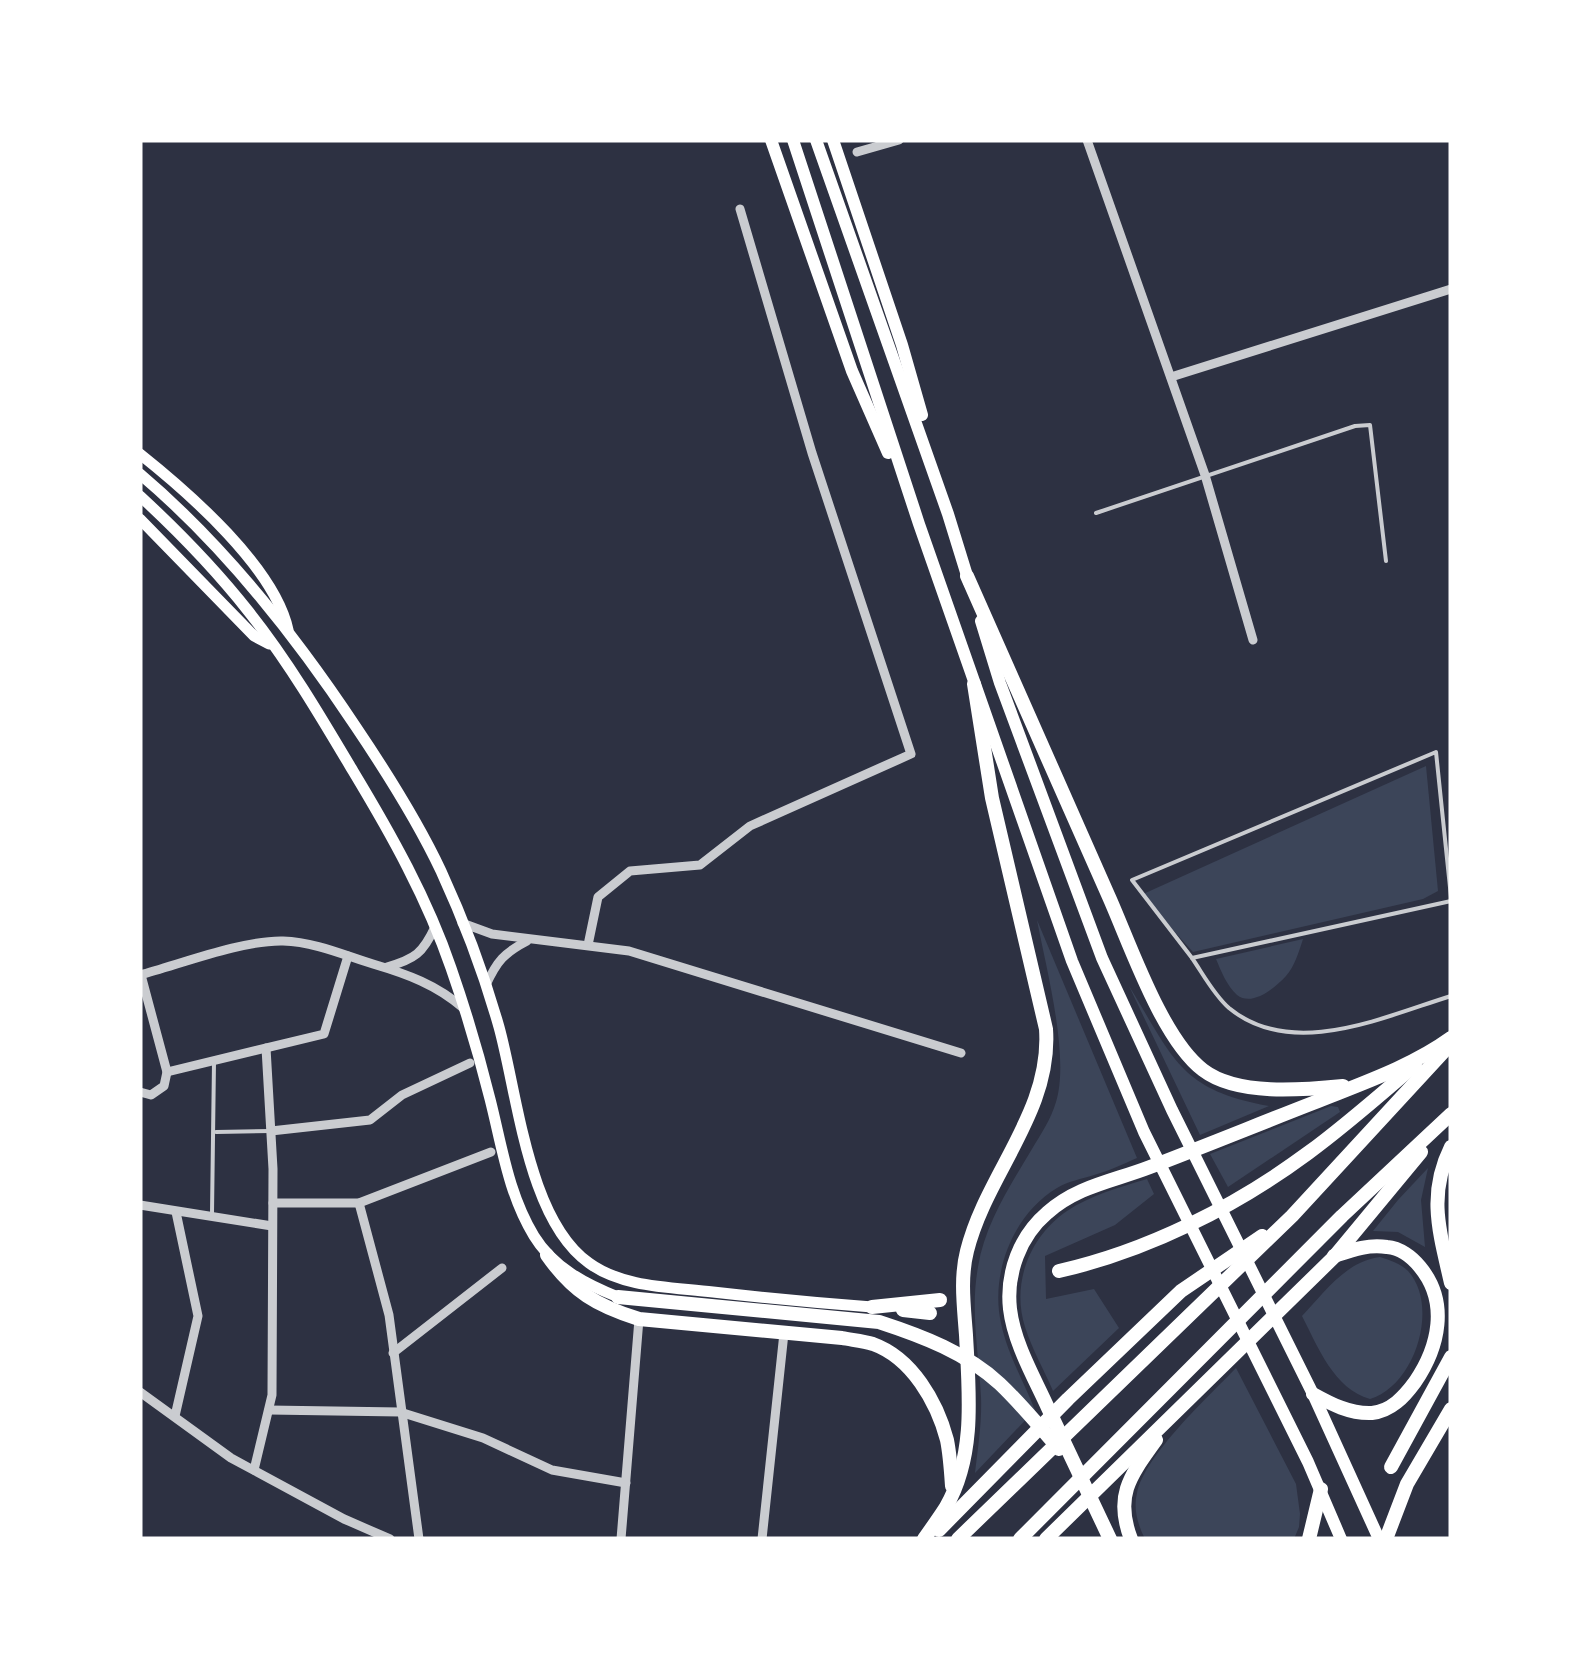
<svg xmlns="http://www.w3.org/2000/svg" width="1591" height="1679" font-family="Raleway,sans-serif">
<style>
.green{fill:#3c4559}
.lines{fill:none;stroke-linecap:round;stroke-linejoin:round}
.service{stroke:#caccd0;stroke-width:4}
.minor{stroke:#caccd0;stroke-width:9}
.secondary{stroke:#fff;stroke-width:11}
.primary{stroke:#fff;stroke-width:12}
.trunk{stroke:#fff;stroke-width:14}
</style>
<rect width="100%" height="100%" fill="#2d3142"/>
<g class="green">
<polygon points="1426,766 1438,891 1423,899 1193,952 1141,895"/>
<path d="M1037 920 1137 1158C1123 1164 1109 1171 1094 1175 1081 1179 1069 1181 1057 1188 1013 1214 990 1274 1001 1323 1007 1353 1024 1382 1035 1410L975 1473C978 1448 982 1422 981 1397 979 1354 970 1310 978 1267 985 1224 1010 1186 1032 1149 1041 1134 1051 1119 1056 1102 1070 1057 1046 968 1037 920Z"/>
<path d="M1303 939C1299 951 1295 966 1286 976 1275 988 1252 1007 1237 995 1227 986 1221 971 1216 959Z"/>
<path d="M1129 986C1173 1057 1179 1090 1269 1106L1200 1135Z"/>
<polygon points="1331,1106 1338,1107 1340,1112 1228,1187 1210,1154"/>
<polygon points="1428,1168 1421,1200 1425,1247 1398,1232 1373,1231 1398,1200"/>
<path d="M1147 1179 1154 1194 1115 1225 1045 1256 1046 1299 1094 1289 1119 1328 1053 1391C1044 1370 1032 1349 1025 1327 1011 1283 1030 1236 1067 1211 1091 1195 1120 1187 1147 1179Z"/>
<path d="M1380 1257C1390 1260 1401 1264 1408 1271 1440 1306 1415 1386 1370 1399 1334 1389 1318 1347 1302 1316 1324 1293 1346 1261 1380 1257Z"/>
<path d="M1236 1368 1296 1484 1300 1514 1299 1527 1294 1539H1145C1138 1525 1133 1509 1137 1493 1145 1455 1208 1397 1236 1368Z"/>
</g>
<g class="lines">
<g class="service">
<polyline points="1096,513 1355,426 1370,425 1386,561"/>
<polyline points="1451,897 1436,752 1132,880 1192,958 1451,901"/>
<path d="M1192 958C1203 974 1214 995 1229 1008 1292 1060 1383 1017 1451 996"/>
<polyline points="216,1132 271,1131"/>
<polyline points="212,1213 214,1062"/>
</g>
<g class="minor">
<polyline points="1087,140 1205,475 1253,640"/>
<polyline points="857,152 899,140"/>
<polyline points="1171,377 1451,289"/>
<polyline points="462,923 492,934 629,951 961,1053"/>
<polyline points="588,945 598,897 630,871 700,865 750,826 911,754 812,453 740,209"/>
<path d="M387 967C415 959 423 953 435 927"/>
<path d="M140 975C181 964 243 940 283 941 315 942 344 955 373 964 407 974 437 985 463 1008"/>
<path d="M486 985C497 961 504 953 527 941"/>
<polyline points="167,1072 324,1034 348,956"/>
<polyline points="140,1092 151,1095 164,1086 167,1072 141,975"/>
<polyline points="271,1131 370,1120 402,1095 470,1063"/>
<polyline points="273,1203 359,1203 491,1152"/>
<polyline points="359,1203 389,1315 419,1539"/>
<polyline points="140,1205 272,1226"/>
<polyline points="393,1353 502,1268"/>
<polyline points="140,1392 231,1458 344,1519 390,1539"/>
<polyline points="269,1410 400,1412 483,1438 552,1470 626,1483"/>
<polyline points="175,1416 198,1316 176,1212"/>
<polyline points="254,1470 272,1395 273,1169 266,1048"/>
<polyline points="621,1539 639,1319"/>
<polyline points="762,1539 784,1333"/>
</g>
<g class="secondary">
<path d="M140 454C189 493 275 568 288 630"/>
<path d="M140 474C225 546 295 635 356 727 387 773 417 820 441 871 464 921 484 974 499 1027 518 1096 528 1220 589 1263 623 1288 673 1287 713 1292 766 1298 819 1303 872 1307"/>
<path d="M140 496C179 532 216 570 249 612 288 661 321 717 353 771 391 834 427 898 451 968 466 1011 479 1055 490 1099 502 1146 508 1193 534 1236 553 1267 585 1284 618 1297"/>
<polyline points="140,519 254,636 269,644"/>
</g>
<g class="primary">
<polyline points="771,140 852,371 888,453"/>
<polyline points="793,140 919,524 1072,961 1144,1132 1308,1462 1341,1539"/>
<polyline points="816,140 948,514 969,582"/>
<polyline points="833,140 902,345 922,415"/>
<polyline points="981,621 1000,683 1102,958 1172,1110 1313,1394 1379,1539"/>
</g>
<g class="trunk">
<path d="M967 576C1014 683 1061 790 1109 897 1130 944 1162 1039 1203 1070 1237 1096 1302 1090 1343 1086"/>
<path d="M1451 1147C1427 1195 1440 1234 1451 1283"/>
<path d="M547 1255C573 1292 597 1306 639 1319L842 1338C852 1340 863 1341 873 1344 912 1358 937 1402 947 1440 950 1455 951 1471 952 1486"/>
<path d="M1059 1271C1147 1251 1235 1207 1308 1153 1345 1126 1380 1095 1415 1065"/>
<path d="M618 1297 879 1322C922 1336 967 1353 1000 1384 1021 1404 1040 1427 1059 1449"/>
<polyline points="872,1307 940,1300"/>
<polyline points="903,1310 930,1313"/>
<path d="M1313 1394C1331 1404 1350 1414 1372 1413 1391 1411 1404 1397 1415 1382 1439 1347 1449 1302 1420 1267 1412 1257 1400 1248 1387 1247 1368 1244 1352 1250 1334 1256"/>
<polyline points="1391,1467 1451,1357"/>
<polyline points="939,1530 1068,1399 1181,1291 1262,1236"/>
<path d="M924 1539C931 1529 939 1518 946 1507 976 1455 969 1392 966 1335 964 1307 960 1278 967 1251 986 1174 1052 1112 1046 1029L992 798 974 684"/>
<polyline points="958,1539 1292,1216 1447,1048"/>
<polyline points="1020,1539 1342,1216 1451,1114"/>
<polyline points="1046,1539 1334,1257 1421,1152"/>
<path d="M1110 1539C1089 1495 1069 1452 1048 1408 1034 1377 1014 1343 1010 1309 1006 1273 1020 1236 1047 1213 1077 1186 1114 1181 1150 1167 1205 1146 1259 1124 1313 1103 1360 1084 1411 1067 1451 1038"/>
<path d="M1131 1539C1114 1495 1131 1475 1156 1440"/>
<polyline points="1309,1539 1321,1489"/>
<polyline points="1386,1539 1407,1484 1451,1409"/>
</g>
</g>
<rect width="1591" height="1679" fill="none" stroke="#ffffff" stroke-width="285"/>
</svg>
